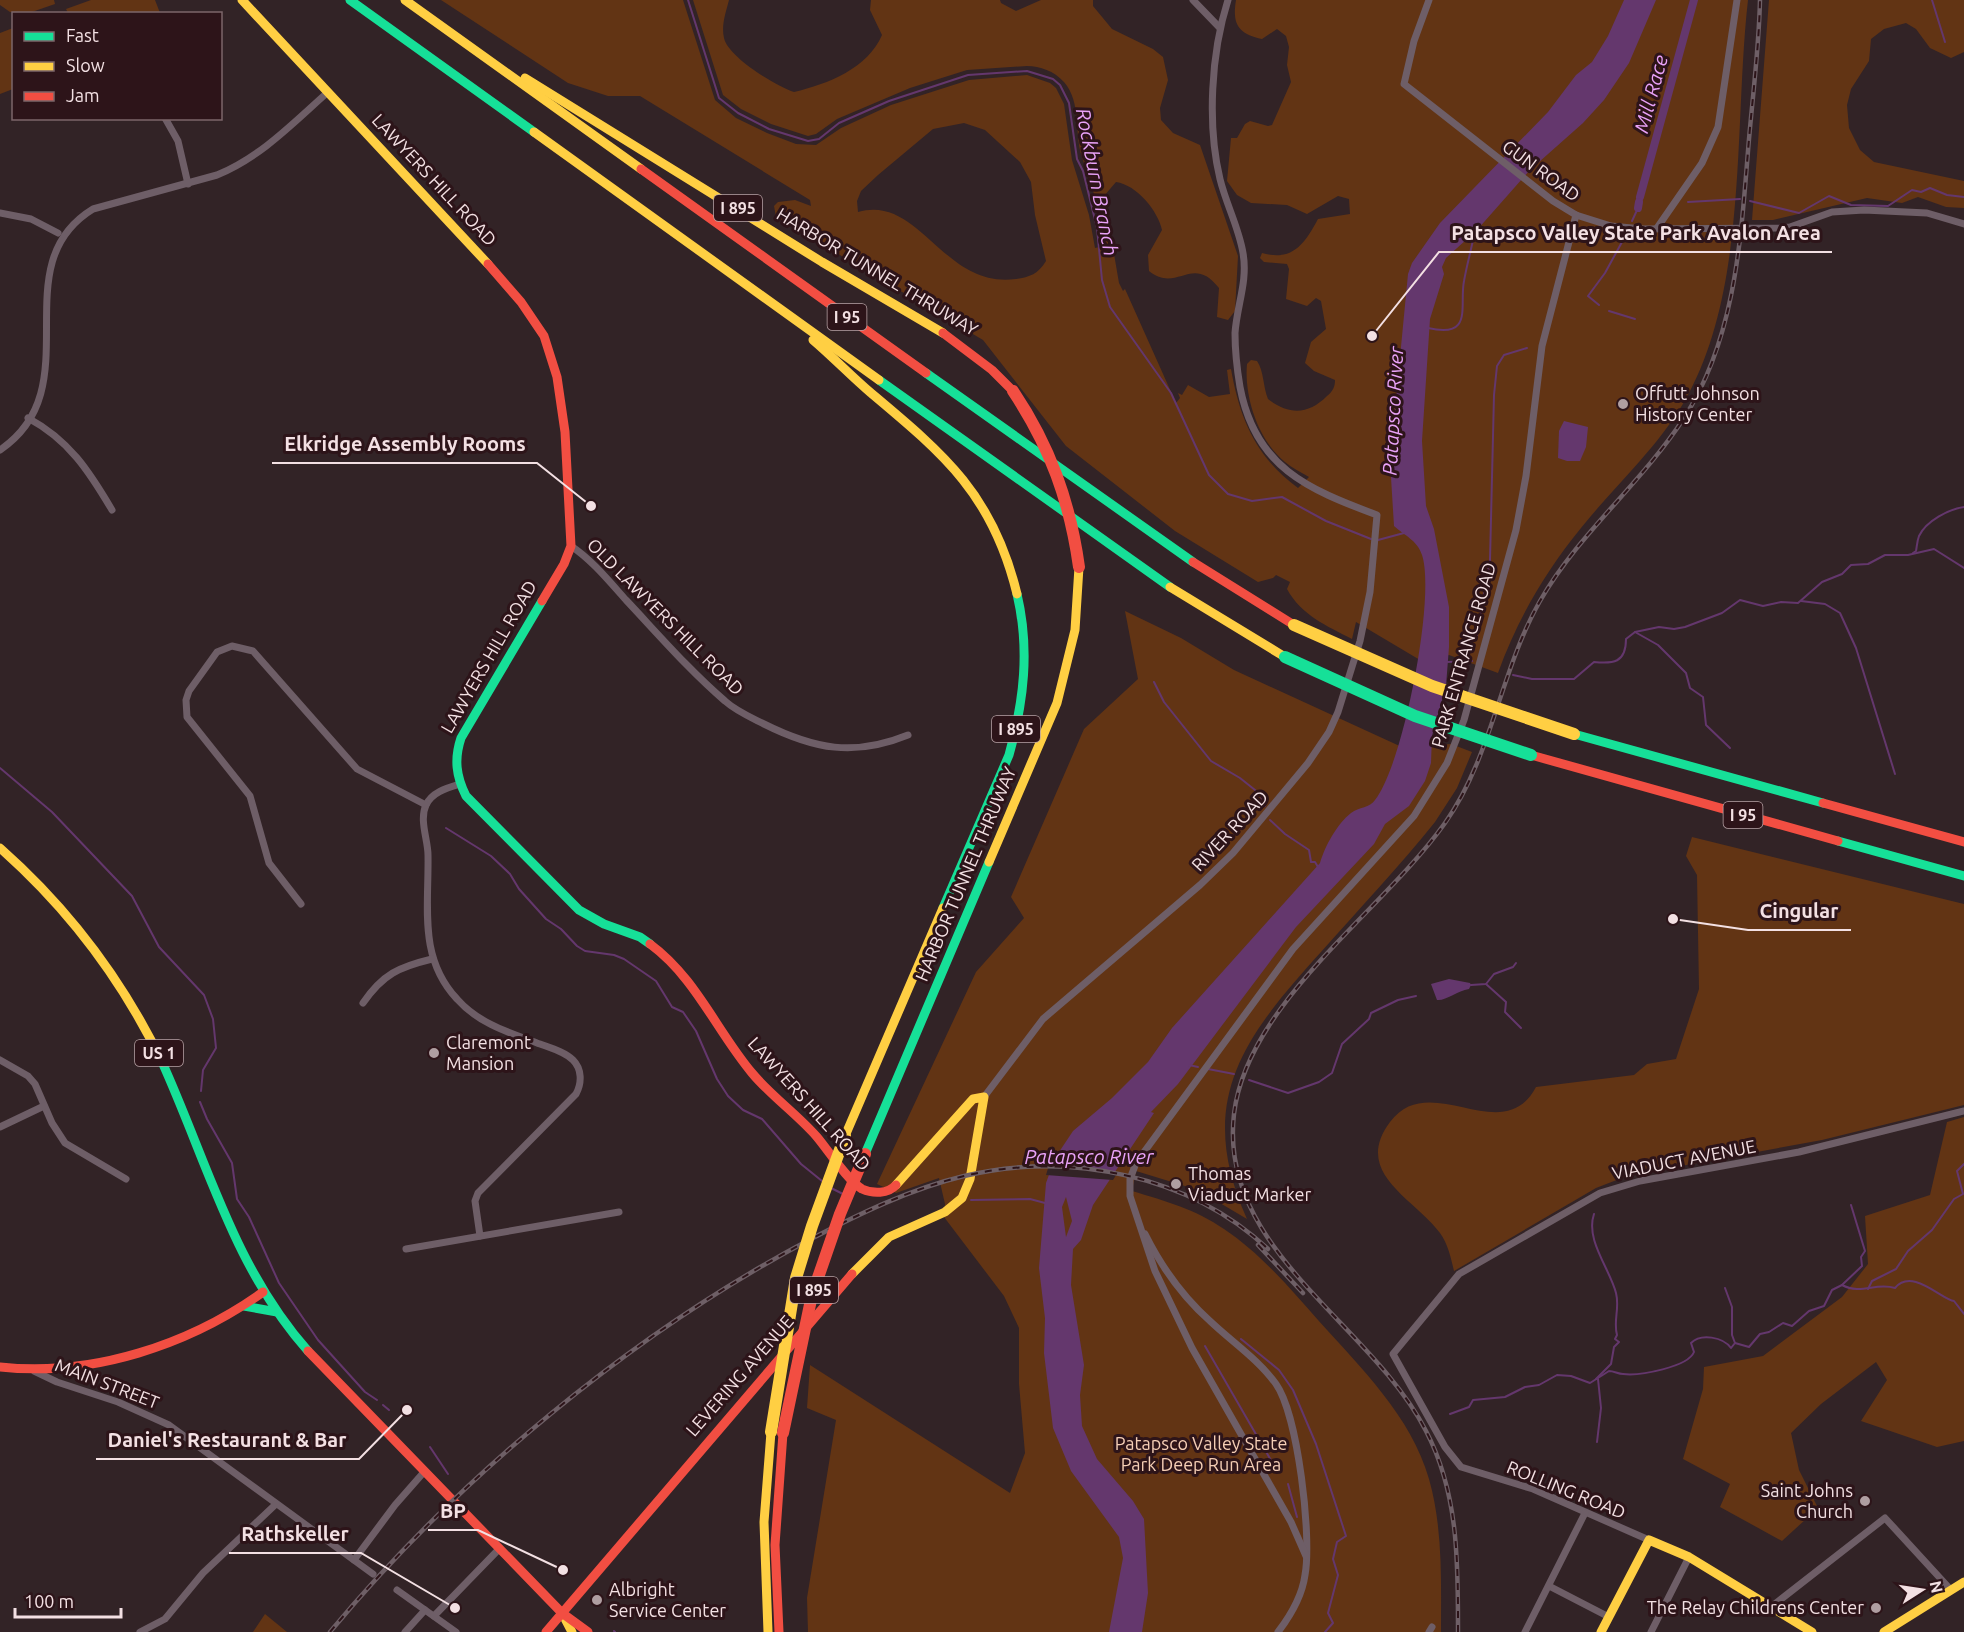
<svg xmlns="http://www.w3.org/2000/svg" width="1964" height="1632" font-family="Ubuntu,sans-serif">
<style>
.green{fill:#623414;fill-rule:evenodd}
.water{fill:#64376d;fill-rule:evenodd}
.pier{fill:#322326}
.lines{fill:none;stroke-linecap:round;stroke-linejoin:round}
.stream{stroke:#64376d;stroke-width:2}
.canal{stroke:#64376d;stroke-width:8}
.street{stroke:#6e5e67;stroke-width:7}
.fast{stroke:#16e098;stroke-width:9}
.slow{stroke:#ffcf43;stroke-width:9}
.jam{stroke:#f24e42;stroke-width:9}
.rail-casing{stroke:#6e5f66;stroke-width:4.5}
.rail{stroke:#2d1419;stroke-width:2;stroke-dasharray:7;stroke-linecap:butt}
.fast-bridge{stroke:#16e098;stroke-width:12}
.slow-bridge{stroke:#ffcf43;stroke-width:12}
.jam-bridge{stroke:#f24e42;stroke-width:12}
.poi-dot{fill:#af9ea1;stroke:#2d1419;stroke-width:2}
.labels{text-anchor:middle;stroke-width:6;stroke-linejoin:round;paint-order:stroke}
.shield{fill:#2d1419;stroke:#b8a3a6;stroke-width:1.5}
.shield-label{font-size:16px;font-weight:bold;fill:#f3e0e3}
.street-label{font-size:18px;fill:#f3e0e3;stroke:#2d1419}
.poi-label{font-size:18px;fill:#f3e0e3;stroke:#2d1419;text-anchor:start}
.park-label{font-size:18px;fill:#f5ceb5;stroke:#2d1419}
.water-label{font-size:20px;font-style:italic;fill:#e9a2f8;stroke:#2d1419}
.leader{fill:none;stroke:#f3e0e3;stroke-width:2}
.callout-dot{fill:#f3e0e3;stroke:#2d1419;stroke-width:2}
.callout-label{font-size:20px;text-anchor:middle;font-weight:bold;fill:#f3e0e3;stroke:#2d1419;stroke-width:6;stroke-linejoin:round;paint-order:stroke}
</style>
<rect width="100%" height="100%" fill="#322326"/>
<g class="green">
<polygon points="0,0 54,0 55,4 26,14 10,12 0,5"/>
<polygon points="91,0 155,0 160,13 68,13 66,9"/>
<path d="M441 0H683L715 100 736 118 767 133 796 144 816 145 841 128 891 105 969 80 1027 75 1050 83 1056 88 1064 104 1072 160 1089 215 1095 248 1104 246C1103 216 1091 185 1082 157 1074 134 1082 103 1064 82 1054 71 1040 66 1027 66L967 70 910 88 837 119 816 134 808 136 771 124 741 109 723 95 693 0H729C726 12 721 25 724 38 728 57 776 86 794 92 828 84 868 68 882 35L870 10 871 0H1000L1001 3 1016 11 1041 0H1093V6L1112 29 1153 49 1163 57 1168 80 1160 108 1161 120 1173 133 1200 145 1238 256 1235 311 1228 320 1217 317 1219 288C1192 253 1177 294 1149 271L1148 255 1162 230C1158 211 1137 185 1116 182L1104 196 1119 283 1123 291 1125 289 1176 403 1180 398 1178 393 1182 395 1188 385 1209 397 1230 394 1227 370 1231 369C1240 420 1256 457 1298 488L1309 477C1301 472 1292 468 1285 462 1258 440 1244 397 1247 364L1251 360 1257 361C1264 371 1263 387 1268 399 1290 416 1309 414 1327 396 1333 391 1335 387 1335 380L1314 371 1305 363 1311 342 1326 329 1321 301 1316 298 1307 306 1286 299 1289 269 1287 264 1264 262 1260 258 1262 253C1293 262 1305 243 1318 219L1350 214 1349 199 1338 196 1307 214 1287 205 1251 203 1237 195 1227 181 1231 138H1237L1245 124 1250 121 1268 126 1272 125 1291 82 1287 65 1289 47 1286 36 1277 29 1262 39C1238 34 1232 24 1236 0H1748C1734 123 1748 282 1689 393 1662 444 1617 483 1581 528 1545 572 1517 620 1498 673L1449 655 1425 663 1356 622 1352 639C1327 626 1301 615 1287 589L1290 582 1276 575 1273 578 1258 582 1175 531 1066 446 983 340 776 217 774 206 778 202 795 200 811 206 810 200 640 96H608L568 83ZM964 123 985 130 1020 162 1031 182 1035 215 1046 261C1038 274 1030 277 1016 279 943 289 920 194 858 212L857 201 861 191 878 175 933 129Z"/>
<polygon points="1769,0 1964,0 1964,52 1951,58 1930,48 1916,29 1906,23 1884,29 1871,39 1869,61 1851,89 1847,105 1849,128 1860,150 1874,162 1964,181 1964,208 1946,207 1918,197 1902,203 1867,198 1773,220 1752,220"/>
<polygon points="13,28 13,89 0,94 0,33"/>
<path d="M1125 611 1181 638 1234 670 1404 748 1451 744 1472 752 1457 788 1435 822C1399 867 1359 909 1321 952 1244 1037 1194 1101 1247 1219L1198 1190 1136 1171 1132 1191C1165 1201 1195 1209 1224 1229 1260 1253 1290 1288 1318 1320 1361 1368 1411 1416 1429 1479 1443 1528 1441 1581 1441 1632H808L807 1598 836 1420 807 1408 810 1365 1010 1493 1025 1453 1019 1384V1328L1004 1296 944 1217 945 1204 939 1178 896 1193 877 1184 976 972 1024 918 1011 897 1084 729 1138 679Z"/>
<path d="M1692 837 1964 904V1105L1822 1140 1627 1176 1596 1188 1454 1271C1451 1258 1448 1244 1440 1233 1414 1198 1352 1173 1390 1122 1430 1068 1503 1150 1536 1087L1634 1075 1647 1064 1676 1059 1699 989 1697 875 1686 856Z"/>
<polygon points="1964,1117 1964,1441 1937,1447 1861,1421 1887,1380 1876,1362 1821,1404 1791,1433 1799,1470 1818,1508 1782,1541 1720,1507 1730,1484 1683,1459 1703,1389 1704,1367 1763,1356 1842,1297 1868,1264 1865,1216 1930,1195 1947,1122"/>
<polygon points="265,1614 287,1632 253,1632"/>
</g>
<g class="water">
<path d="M1624 0H1656L1629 63 1604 100 1583 123 1530 170 1477 230 1446 258 1442 267 1444 274 1430 319 1422 441 1426 506 1434 529 1449 607V647L1446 686 1432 736 1431 763 1425 781 1409 806 1385 824 1374 844 1296 927 1178 1084 1151 1112 1154 1113 1093 1205 1081 1240 1073 1249 1071 1285 1084 1365 1080 1395 1082 1426 1097 1459 1133 1501 1144 1519 1148 1593 1142 1632H1109L1123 1558 1119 1537 1071 1471 1053 1428 1044 1353 1045 1318 1039 1268 1046 1183 1055 1158 1073 1131 1112 1098 1148 1062 1172 1028 1320 863C1325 846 1337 824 1351 813 1359 807 1370 808 1375 800 1403 765 1436 597 1422 555 1417 540 1405 536 1394 526L1390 461 1408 274 1412 263 1440 223 1548 112 1576 75 1592 62 1608 36ZM1066 1197 1072 1221 1066 1237 1062 1207Z"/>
<polygon points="1564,421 1588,427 1586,447 1580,461 1567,461 1558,458 1559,431"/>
<path d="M1449 979 1470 983 1471 985 1469 989C1457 991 1446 1001 1437 1000L1431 984Z"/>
</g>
<polygon class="pier" points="1049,1165 1088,1167 1118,1172 1113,1180 1046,1175"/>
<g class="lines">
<g class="stream">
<polyline points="688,0 719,98 738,113 769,129 808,141 819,139 839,123 889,101 968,75 1027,71 1053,79 1060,85 1069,103 1077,159 1083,171 1097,228 1102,280 1110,307 1171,393 1209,475 1228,494 1252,501 1282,497 1326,521 1371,539"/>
<polyline points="1932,0 1945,42"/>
<polyline points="1750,201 1799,213 1829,196 1851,205 1888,206 1912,190 1921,192 1930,188 1947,195 1964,197"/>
<polyline points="1688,202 1740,199"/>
<polyline points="1632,221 1638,208"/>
<polyline points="1599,305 1588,296 1605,273 1622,242"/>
<polyline points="1609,311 1635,319"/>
<path d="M1428 328C1474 339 1459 306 1464 281 1467 264 1472 247 1475 230"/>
<polyline points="1378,540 1404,533"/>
<path d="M1913 553 1916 551C1917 546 1917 541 1919 536 1926 521 1949 509 1964 507"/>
<polyline points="1801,601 1825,604 1840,613 1856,648 1895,774"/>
<polyline points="1635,632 1658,645 1686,673 1690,688 1703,697 1706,725 1730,748"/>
<polyline points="1457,661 1477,635 1490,560 1494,395 1497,366 1504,355 1527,348"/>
<polyline points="1447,662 1472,661"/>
<path d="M1513 675 1532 679H1574L1594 662C1613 664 1626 663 1626 639L1635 632 1659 627 1674 629 1685 627 1722 613 1740 600 1763 606 1781 602 1798 603 1822 582 1842 574 1851 565 1868 564 1885 555H1908L1934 549 1964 568"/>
<polyline points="1154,682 1164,702 1211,761 1240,778 1260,794 1265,806"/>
<polyline points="0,768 52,812 132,896 159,947 204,995 213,1019 216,1048 203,1070 201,1091"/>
<polyline points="1270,820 1285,834 1309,850 1311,862 1315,862 1318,867"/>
<polyline points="446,828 491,856 510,874 519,889 546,919 561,929 577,946 585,951 614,955 624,959 656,981 672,1007 683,1012 696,1031 717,1079 728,1096 743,1110 762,1119 801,1164 822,1181"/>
<polyline points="1486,984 1506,1002 1505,1012 1521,1028"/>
<polyline points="1471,985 1486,984 1494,974 1513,967 1516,963"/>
<polyline points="1189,1065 1198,1067"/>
<polyline points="1208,1069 1234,1074"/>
<polyline points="1249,1080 1288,1093 1319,1082 1332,1073 1342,1044 1369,1019 1371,1013 1398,1000 1416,996"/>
<polyline points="200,1102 207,1119 232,1163 237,1199 249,1217 279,1283 318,1340 365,1392 377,1400"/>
<polyline points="829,1187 843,1194"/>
<polyline points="971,1200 1030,1199 1045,1203"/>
<path d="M1594 1214C1585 1240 1610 1269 1616 1293 1620 1308 1613 1321 1617 1335L1615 1339 1619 1342 1614 1347 1611 1364 1596 1379"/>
<path d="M1842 1285C1861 1295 1876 1282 1895 1288 1912 1267 1942 1300 1954 1301L1964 1314"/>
<polyline points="1725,1288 1732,1307 1732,1335 1735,1343"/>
<polyline points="1868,1289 1872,1281 1896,1269 1908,1251 1932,1230 1954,1199 1963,1194 1957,1171 1964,1164"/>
<polyline points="1241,1339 1279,1370 1293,1390 1316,1444 1346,1536 1337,1542 1333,1559 1338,1575 1328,1613 1333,1623 1325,1632"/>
<polyline points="1205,1346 1276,1469"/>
<polyline points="383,1405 389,1410"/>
<path d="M1450 1414 1469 1407 1473 1400 1505 1397 1525 1387 1539 1385 1557 1375 1571 1376 1590 1383 1609 1371C1614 1371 1618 1374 1623 1374 1640 1376 1688 1367 1694 1352L1691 1343C1701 1333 1723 1337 1731 1348L1735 1343 1749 1347 1760 1334 1769 1332 1783 1323 1792 1326 1809 1311 1824 1306 1832 1290 1842 1285 1862 1266 1861 1257 1865 1251 1851 1205"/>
<polyline points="1597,1442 1601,1408 1598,1379"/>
<polyline points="430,1447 448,1474"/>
<polyline points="1288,1484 1297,1517"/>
<polyline points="614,1631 615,1632"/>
</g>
<g class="canal">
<polyline points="1640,197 1694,0"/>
<polyline points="1638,208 1639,202"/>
</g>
<g class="street">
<polyline points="1193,0 1219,27"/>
<polyline points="1429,0 1414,41 1404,84 1553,201 1576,215 1611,226 1642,229 1780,228 1790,227 1832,212 1864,210 1927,213 1964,224"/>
<polyline points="165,118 178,141 188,184"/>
<polyline points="0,213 31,219 58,233"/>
<polyline points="1657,228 1702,163 1718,127 1737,0"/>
<path d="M28 418C69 440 89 471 112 510"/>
<path d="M0 450C93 387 0 266 93 209L217 175C261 157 293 123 328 92"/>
<path d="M571 546C592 560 609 581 626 600 658 634 689 670 725 701 736 711 750 717 764 724 814 749 854 757 908 735"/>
<path d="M460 784C447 788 432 792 426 805 419 820 428 840 428 855 429 907 418 957 457 999 479 1024 510 1033 540 1044 551 1048 565 1052 573 1060 582 1069 582 1083 576 1094L478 1193 475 1201 480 1236"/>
<polyline points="301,904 269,863 250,796 187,717 186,700 189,691 217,652 232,646 253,651 357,769 426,805"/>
<path d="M363 1003C383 974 399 967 432 959"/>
<polyline points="0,1060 28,1076 35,1084 52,1123 65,1143 126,1179"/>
<path d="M984 1097 1043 1019 1200 885 1233 853 1308 763 1329 732 1338 712 1360 641 1370 592 1377 515C1307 489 1255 467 1240 387 1237 369 1235 351 1235 333 1237 305 1248 281 1243 253 1239 228 1226 204 1220 179 1207 125 1211 53 1228 0"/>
<polyline points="0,1127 44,1106"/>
<path d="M1145 1234C1161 1266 1183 1297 1210 1321 1232 1342 1258 1359 1276 1384 1298 1415 1312 1537 1305 1575 1302 1597 1291 1615 1278 1632"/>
<polyline points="406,1249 619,1212"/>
<polyline points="34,1371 57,1382 118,1402 169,1425 373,1574"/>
<polyline points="1649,1540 1533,1489 1461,1467 1445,1447 1393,1354 1459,1274 1600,1193 1640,1181 1799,1152 1964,1111"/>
<polyline points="1306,1556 1291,1522 1192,1348 1155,1271 1130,1196 1130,1179 1136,1163 1293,949 1414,816 1447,763 1464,720 1516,530 1526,476 1542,346 1576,215"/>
<polyline points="354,1560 395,1505 424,1472"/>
<polyline points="1549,1586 1609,1617"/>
<polyline points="397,1590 456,1632"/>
<polyline points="1771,1607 1885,1518 1951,1590"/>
<polyline points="434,1616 500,1548"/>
<polyline points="140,1632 165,1619 203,1573 276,1504"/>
<polyline points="405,1632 425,1610"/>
<polyline points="1429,1632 1432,1627"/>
<polyline points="1525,1632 1585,1513"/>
<polyline points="1651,1632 1689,1557"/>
</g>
<g class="fast">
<polyline points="350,0 534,132"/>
<polyline points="926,373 1193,562"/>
<polyline points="879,380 1170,587"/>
<path d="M542 601 461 738C454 759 456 776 466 796L579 910 604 924 640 937 650 944"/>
<polyline points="1574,734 1823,803"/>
<polyline points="1838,841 1964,876"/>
<path d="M943 908 1009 755C1024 701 1030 649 1017 594"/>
<path d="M162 1062C207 1161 234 1268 308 1351"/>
<polyline points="865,1154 989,862"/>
<polyline points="244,1306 277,1312"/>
</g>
<g class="slow">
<polyline points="242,0 488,264"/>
<polyline points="405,0 641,169"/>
<polyline points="525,78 822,262 943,333"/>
<polyline points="534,132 879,380"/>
<path d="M813 340C833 357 851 376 871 393 945 455 993 495 1017 594"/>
<polyline points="1170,587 1285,657"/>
<path d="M0 848C69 909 122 979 162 1062"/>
<polyline points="989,862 1057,703 1075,630 1079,567"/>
<polyline points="845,1136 943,908"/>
<polyline points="852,1274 889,1237 945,1212 962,1198 970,1179 984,1097 973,1099 896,1185"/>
<polyline points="562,1613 572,1632"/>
<polyline points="768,1632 764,1522 771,1432"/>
<polyline points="1601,1632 1649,1540 1689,1557 1812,1632"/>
<polyline points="1884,1632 1964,1582"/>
</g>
<g class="jam">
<polyline points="641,169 926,373"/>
<polyline points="488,264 521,302 544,336 557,377 565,432 571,546 564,564 542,601"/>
<polyline points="943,333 992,370 1013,391"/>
<polyline points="1193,562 1294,625"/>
<polyline points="1531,755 1838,841"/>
<polyline points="1823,803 1964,842"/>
<path d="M650 944C696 978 716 1030 752 1073 771 1096 797 1114 817 1137 828 1150 848 1181 862 1189 873 1194 888 1194 896 1185"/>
<polyline points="308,1351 562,1613 588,1632"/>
<path d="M0 1367C92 1377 189 1345 263 1292"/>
<polyline points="546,1632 852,1274"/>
<polyline points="779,1632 775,1545 783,1433"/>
</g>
<defs>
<g id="rail">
<polyline points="1258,1245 1303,1293"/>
<path d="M330 1632C457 1479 633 1333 809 1240 859 1214 910 1189 964 1176 1069 1151 1189 1175 1268 1249"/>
<path d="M1458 1632C1458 1564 1459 1494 1426 1431 1371 1323 1218 1250 1234 1114 1247 1003 1382 912 1445 823 1492 757 1500 671 1540 601 1579 533 1641 484 1684 418 1737 336 1741 234 1749 139 1753 93 1759 47 1760 0"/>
</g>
</defs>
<use href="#rail" class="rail-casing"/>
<use href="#rail" class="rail"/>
<polyline class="fast-bridge" points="1285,657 1415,716 1531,755"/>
<g class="slow-bridge">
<polyline points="1294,625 1432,686 1574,734"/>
<polyline points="771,1432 796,1278 812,1226 845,1136"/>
</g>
<g class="jam-bridge">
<path d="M1013 391C1050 446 1070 502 1079 567"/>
<polyline points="783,1433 812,1295 840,1214 865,1154"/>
</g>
</g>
<g class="poi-dot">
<circle cx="1623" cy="404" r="6"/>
<circle cx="434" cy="1053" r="6"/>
<circle cx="1176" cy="1184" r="6"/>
<circle cx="1865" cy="1501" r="6"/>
<circle cx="597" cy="1600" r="6"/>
<circle cx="1876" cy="1608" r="6"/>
</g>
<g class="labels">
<g class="shield">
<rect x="714" y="195" width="48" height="26" rx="4.5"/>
<rect x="827.5" y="304" width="39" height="26" rx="4.5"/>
<rect x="992" y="716" width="48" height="26" rx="4.5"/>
<rect x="1723.5" y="802" width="39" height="26" rx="4.5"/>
<rect x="135" y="1040" width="48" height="26" rx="4.5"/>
<rect x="790" y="1277" width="48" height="26" rx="4.5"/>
</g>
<g class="shield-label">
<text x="738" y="214">I 895</text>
<text x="847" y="323">I 95</text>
<text x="1016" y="735">I 895</text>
<text x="1743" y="821">I 95</text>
<text x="159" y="1059">US 1</text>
<text x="814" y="1296">I 895</text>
</g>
<g class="street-label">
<text transform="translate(1541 171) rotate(36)" y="6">GUN ROAD</text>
<text transform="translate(434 180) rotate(47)" y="6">LAWYERS HILL ROAD</text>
<text transform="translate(877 272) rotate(31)" y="6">HARBOR TUNNEL THRUWAY</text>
<text transform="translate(665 617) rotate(45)" y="6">OLD LAWYERS HILL ROAD</text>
<text transform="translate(1464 655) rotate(-74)" y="6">PARK ENTRANCE ROAD</text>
<text transform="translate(489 657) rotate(-60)" y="6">LAWYERS HILL ROAD</text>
<text transform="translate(1230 831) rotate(-47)" y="6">RIVER ROAD</text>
<text transform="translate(966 874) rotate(-67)" y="6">HARBOR TUNNEL THRUWAY</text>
<text transform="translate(809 1104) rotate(48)" y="6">LAWYERS HILL ROAD</text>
<text transform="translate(1684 1160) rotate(-11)" y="6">VIADUCT AVENUE</text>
<text transform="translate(740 1376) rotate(-49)" y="6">LEVERING AVENUE</text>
<text transform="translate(107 1384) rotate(21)" y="6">MAIN STREET</text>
<text transform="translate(1566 1490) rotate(22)" y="6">ROLLING ROAD</text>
</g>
<g class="poi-label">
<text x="1635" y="400">Offutt Johnson<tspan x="1635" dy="21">History Center</tspan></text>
<text x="446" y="1049">Claremont<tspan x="446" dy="21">Mansion</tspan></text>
<text x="1188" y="1180">Thomas<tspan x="1188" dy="21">Viaduct Marker</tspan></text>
<text x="1853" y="1497" text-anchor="end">Saint Johns<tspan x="1853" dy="21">Church</tspan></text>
<text x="609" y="1596">Albright<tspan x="609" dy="21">Service Center</tspan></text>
<text x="1864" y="1614" text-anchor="end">The Relay Childrens Center</text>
</g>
<g class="park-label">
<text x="1201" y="1450">Patapsco Valley State<tspan x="1201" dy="21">Park Deep Run Area</tspan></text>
</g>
<g class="water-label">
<text transform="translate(1651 94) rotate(-75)" y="7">Mill Race</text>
<text transform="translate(1097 182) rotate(79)" y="7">Rockburn Branch</text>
<text transform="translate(1393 411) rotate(-87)" y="7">Patapsco River</text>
<text x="1089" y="1164">Patapsco River</text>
</g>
</g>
<path class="leader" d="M1372 336L1439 252H1832M591 506L537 463H272M1673 919L1748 930H1851M407 1410L359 1459H96M563 1570L478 1530H428M455 1608L361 1553H229"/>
<g class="callout-dot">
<circle cx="1372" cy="336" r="6"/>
<circle cx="591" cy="506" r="6"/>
<circle cx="1673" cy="919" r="6"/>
<circle cx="407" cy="1410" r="6"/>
<circle cx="563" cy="1570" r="6"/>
<circle cx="455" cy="1608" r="6"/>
</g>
<g class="callout-label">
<text x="1636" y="240">Patapsco Valley State Park Avalon Area</text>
<text x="405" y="451">Elkridge Assembly Rooms</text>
<text x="1799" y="918">Cingular</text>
<text x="227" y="1447">Daniel's Restaurant &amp; Bar</text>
<text x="453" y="1518">BP</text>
<text x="295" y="1541">Rathskeller</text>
</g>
<rect x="12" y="12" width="210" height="108" fill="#2d1419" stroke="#7c666a" stroke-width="1.5"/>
<rect x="24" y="32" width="30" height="9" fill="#16e098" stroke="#7c666a" stroke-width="1.5"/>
<text x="66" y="42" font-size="18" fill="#f3e0e3">Fast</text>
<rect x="24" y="62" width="30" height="9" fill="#ffcf43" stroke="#7c666a" stroke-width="1.5"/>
<text x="66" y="72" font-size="18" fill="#f3e0e3">Slow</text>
<rect x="24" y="92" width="30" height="9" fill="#f24e42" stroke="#7c666a" stroke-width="1.5"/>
<text x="66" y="102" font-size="18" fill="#f3e0e3">Jam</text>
<g transform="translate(1922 1590) rotate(78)" stroke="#2d1419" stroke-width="4.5" paint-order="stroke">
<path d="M0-4.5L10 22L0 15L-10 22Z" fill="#f3e0e3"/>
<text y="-9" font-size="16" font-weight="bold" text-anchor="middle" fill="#f3e0e3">N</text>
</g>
<path d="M15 1608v9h106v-9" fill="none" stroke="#f3e0e3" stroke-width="3"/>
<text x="24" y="1608" font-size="18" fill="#f3e0e3" stroke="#2d1419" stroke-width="4.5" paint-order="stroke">100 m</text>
</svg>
